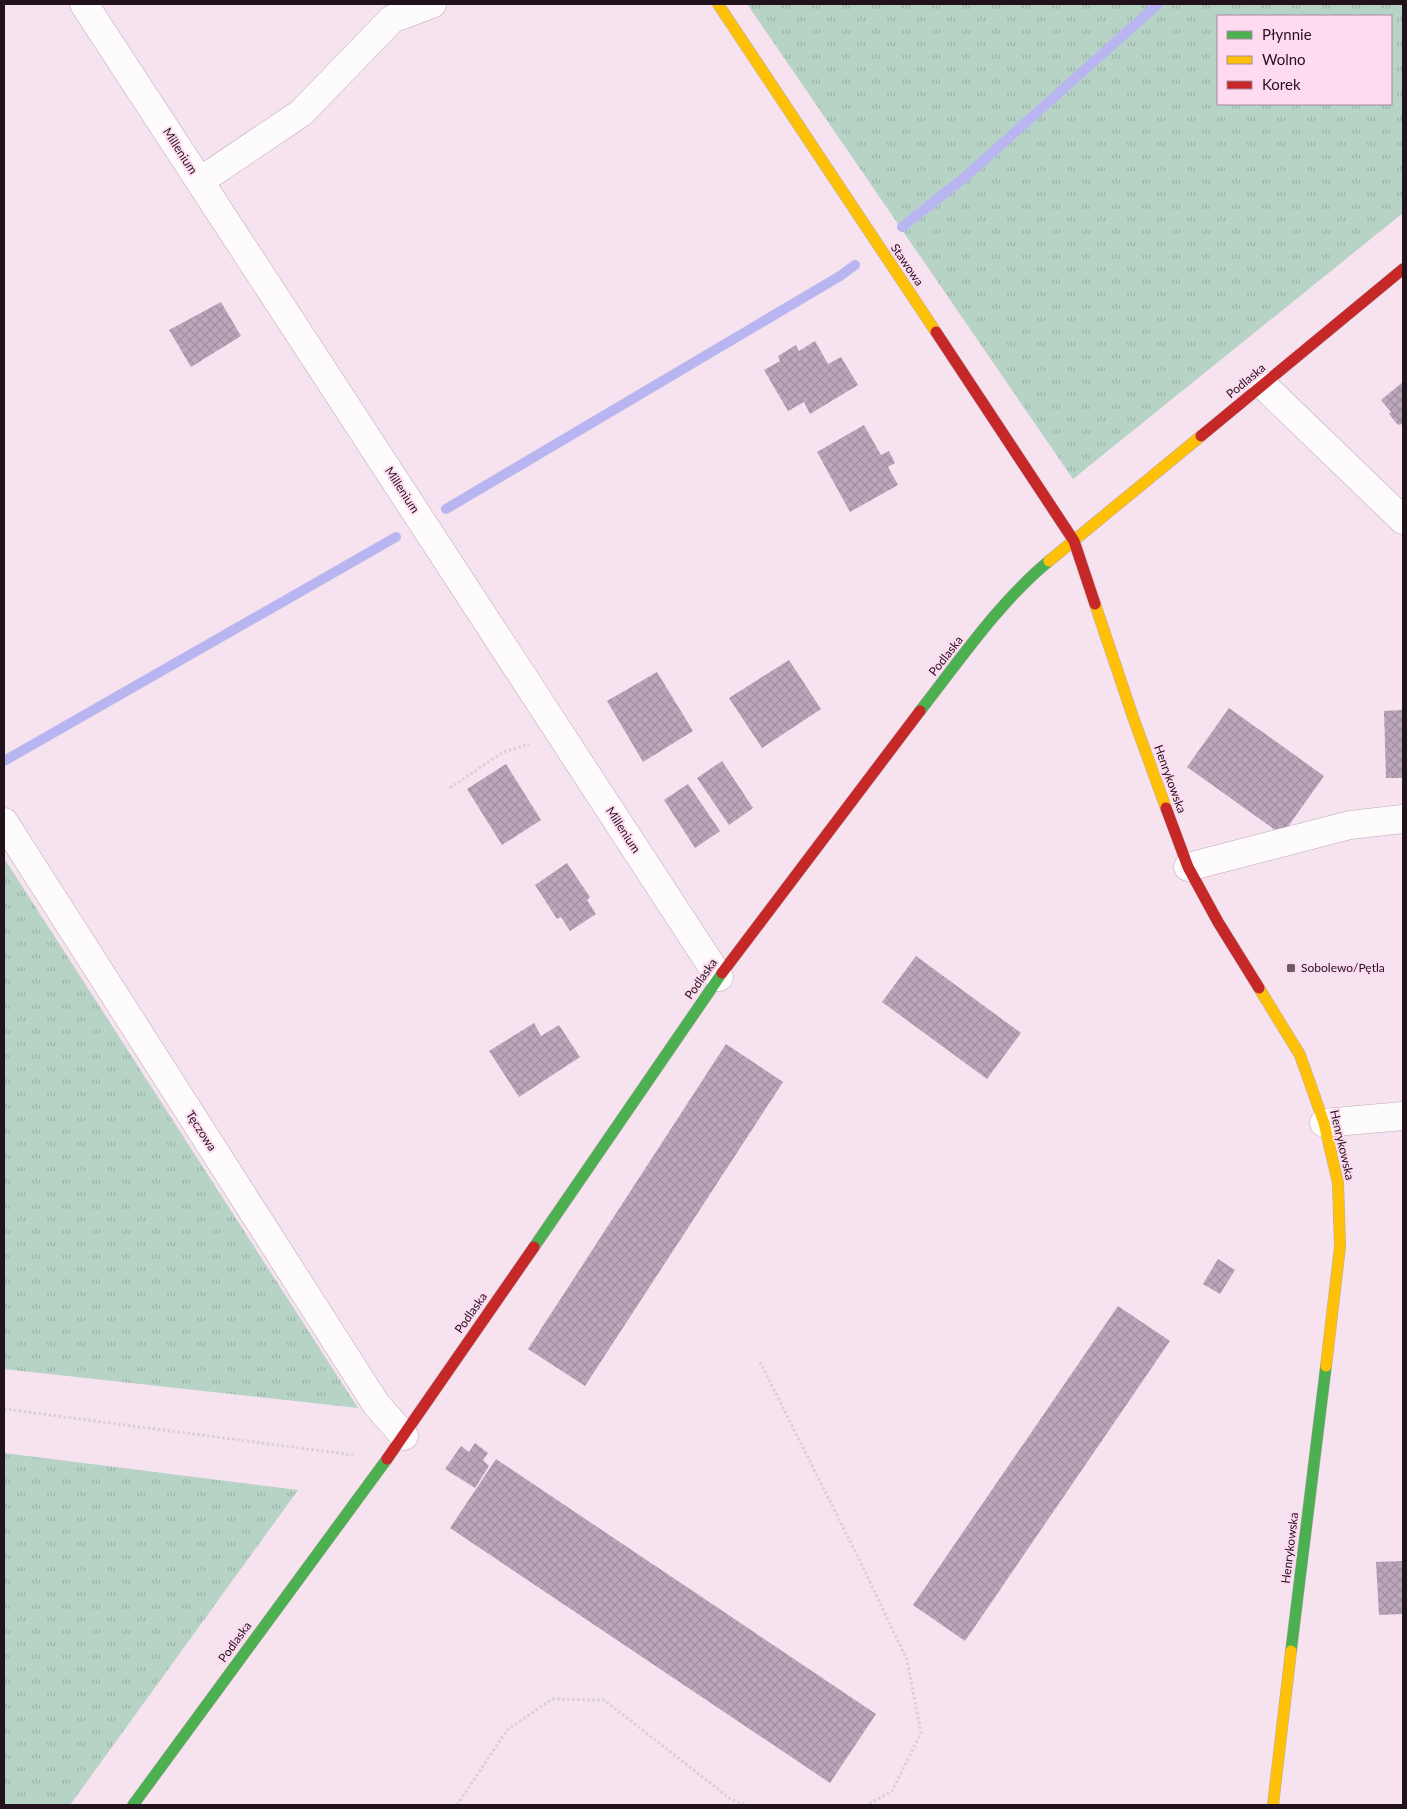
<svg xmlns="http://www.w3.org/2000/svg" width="1407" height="1809" font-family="Lato,sans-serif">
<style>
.grass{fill:url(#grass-tufts);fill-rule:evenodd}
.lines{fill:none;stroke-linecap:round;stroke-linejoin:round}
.stream{stroke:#b8b5f0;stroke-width:10}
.building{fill:url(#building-cross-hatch)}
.street-casing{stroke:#bbaab5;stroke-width:29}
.fast-casing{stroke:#bbaab5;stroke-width:12}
.slow-casing{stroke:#bbaab5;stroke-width:12}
.jam-casing{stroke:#bbaab5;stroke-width:12}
.path{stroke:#d7d1d5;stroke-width:3;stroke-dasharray:2.5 2.5;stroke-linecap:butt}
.street{stroke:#fefbfd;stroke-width:28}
.fast{stroke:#4caf50;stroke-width:11}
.slow{stroke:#ffc107;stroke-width:11}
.jam{stroke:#c62828;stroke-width:11}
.poi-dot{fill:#6c5b65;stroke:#fedbf0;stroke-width:2}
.labels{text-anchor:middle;stroke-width:4;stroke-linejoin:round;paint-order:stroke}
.street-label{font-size:12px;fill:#21121b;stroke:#fedbf0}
.poi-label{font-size:12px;fill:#21121b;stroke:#fedbf0;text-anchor:start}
</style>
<defs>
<pattern id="grass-tufts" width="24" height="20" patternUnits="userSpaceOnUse" patternTransform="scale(1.25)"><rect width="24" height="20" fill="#b7d3c6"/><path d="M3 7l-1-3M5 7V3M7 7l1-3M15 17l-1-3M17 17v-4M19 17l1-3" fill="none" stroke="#9db4aa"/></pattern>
<pattern id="building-cross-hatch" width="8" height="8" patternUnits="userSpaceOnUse" patternTransform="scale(1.25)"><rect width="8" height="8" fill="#bca6bb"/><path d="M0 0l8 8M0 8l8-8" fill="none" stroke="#a18ea0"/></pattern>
</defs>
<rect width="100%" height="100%" fill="#f6e3ef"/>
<g class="grass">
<path d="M747 4H1403V213L1073 479ZM1218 16H1391V104H1218Z"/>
<polygon points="4,858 358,1408 4,1369"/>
<polygon points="4,1453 298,1490 70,1805 4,1805"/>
</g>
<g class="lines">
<g class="stream">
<polyline points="902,227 965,177 1158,4"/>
<polyline points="446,509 840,276 855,265"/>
<polyline points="4,761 396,537"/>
</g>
</g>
<g class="building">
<polygon points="221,302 241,336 191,367 169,330"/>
<polygon points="815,341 828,364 841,357 858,385 810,414 804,402 788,411 764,370 780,361 778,356 796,345 799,351"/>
<polygon points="1403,382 1403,426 1401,424 1398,425 1389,414 1391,412 1381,400"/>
<polygon points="864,425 881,455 889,451 895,463 888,467 898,485 850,512 817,452"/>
<polygon points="789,660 821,709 762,748 729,698"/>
<polygon points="657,672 693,731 643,762 607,701"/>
<polygon points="1229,708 1324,776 1282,835 1187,767"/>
<polygon points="1403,710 1403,778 1386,778 1384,711"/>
<polygon points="722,761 753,808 729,825 697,778"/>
<polygon points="506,764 541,820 502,845 467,789"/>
<polygon points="688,784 720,831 695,848 664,800"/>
<polygon points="567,863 590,897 587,900 596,914 570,931 561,917 557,919 535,885"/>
<polygon points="916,956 1021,1033 987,1079 882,1002"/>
<polygon points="534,1023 541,1036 559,1025 580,1057 519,1097 489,1051"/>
<polygon points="726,1044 783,1082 585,1386 528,1349"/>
<polygon points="1218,1259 1235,1270 1220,1294 1203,1284"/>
<polygon points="1118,1306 1170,1341 965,1641 913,1605"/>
<polygon points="475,1443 488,1453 483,1460 489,1466 475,1488 445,1469 461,1446 469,1452"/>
<polygon points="496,1459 876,1714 830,1783 450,1528"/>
<polygon points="1403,1561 1403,1614 1379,1615 1376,1562"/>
</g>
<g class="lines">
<defs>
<g id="street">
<polyline points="84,4 719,977"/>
<polyline points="200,181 301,113 392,19 432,4"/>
<polyline points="1263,385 1403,520"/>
<polyline points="4,822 376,1404 404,1436"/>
<polyline points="1188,867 1350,825 1403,819"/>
<polyline points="1324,1123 1403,1116"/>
</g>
<g id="fast">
<path d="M920 711C959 661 1000 601 1049 561"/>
<polyline points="534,1247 722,973"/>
<polyline points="1291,1651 1326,1366"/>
<polyline points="133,1805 387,1459"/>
</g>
<g id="slow">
<polyline points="718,4 936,332"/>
<polyline points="1049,561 1201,436"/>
<polyline points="1095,604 1133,717 1166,808"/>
<polyline points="1259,988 1300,1055 1324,1123 1338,1183 1340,1247 1326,1366"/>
<polyline points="1273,1805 1291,1651"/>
</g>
<g id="jam">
<polyline points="936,332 1074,541 1095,604"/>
<polyline points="1201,436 1403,269"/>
<polyline points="1166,808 1188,867 1218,922 1259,988"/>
<polyline points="722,973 920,711"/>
<polyline points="387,1459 534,1247"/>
</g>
</defs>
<use href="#street" class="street-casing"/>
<use href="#fast" class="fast-casing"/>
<use href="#slow" class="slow-casing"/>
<use href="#jam" class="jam-casing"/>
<g class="path">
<polyline points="450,788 503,752 529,744"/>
<polyline points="760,1362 860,1561 907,1660 921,1733 892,1791 867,1805"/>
<polyline points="4,1409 353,1455"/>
<polyline points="457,1805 507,1730 552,1699 604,1700 732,1800 747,1805"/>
</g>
<use href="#street" class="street"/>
<use href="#fast" class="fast"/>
<use href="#slow" class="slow"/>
<use href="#jam" class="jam"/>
</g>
<rect class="poi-dot" x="1286" y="963" width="10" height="10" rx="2.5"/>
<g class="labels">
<g class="street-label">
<text transform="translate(180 151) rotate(57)" y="4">Millenium</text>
<text transform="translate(907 265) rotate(56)" y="4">Stawowa</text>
<text transform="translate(1246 381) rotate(-40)" y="4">Podlaska</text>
<text transform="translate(402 490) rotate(57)" y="4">Millenium</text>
<text transform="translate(946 656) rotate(-52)" y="4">Podlaska</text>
<text transform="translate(1170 779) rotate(70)" y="4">Henrykowska</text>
<text transform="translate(623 830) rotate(57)" y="4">Millenium</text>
<text transform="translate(701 979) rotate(-55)" y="4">Podlaska</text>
<text transform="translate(201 1131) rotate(57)" y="4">Tęczowa</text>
<text transform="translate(1342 1145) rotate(77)" y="4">Henrykowska</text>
<text transform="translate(471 1313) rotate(-55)" y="4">Podlaska</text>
<text transform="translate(1290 1548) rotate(-83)" y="4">Henrykowska</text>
<text transform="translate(235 1642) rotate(-54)" y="4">Podlaska</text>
</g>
<g class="poi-label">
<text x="1301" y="972">Sobolewo/Pętla</text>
</g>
</g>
<rect width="1407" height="1809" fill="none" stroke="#21121b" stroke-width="10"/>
<rect x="1217" y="15" width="175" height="90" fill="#fedbf0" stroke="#a68b9b"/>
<rect x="1227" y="31" width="25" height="8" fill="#4caf50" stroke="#a68b9b"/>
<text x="1262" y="40" font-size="15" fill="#21121b">Płynnie</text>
<rect x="1227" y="56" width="25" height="8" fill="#ffc107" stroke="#a68b9b"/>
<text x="1262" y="65" font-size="15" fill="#21121b">Wolno</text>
<rect x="1227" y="81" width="25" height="8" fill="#c62828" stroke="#a68b9b"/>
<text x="1262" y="90" font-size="15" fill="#21121b">Korek</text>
</svg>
